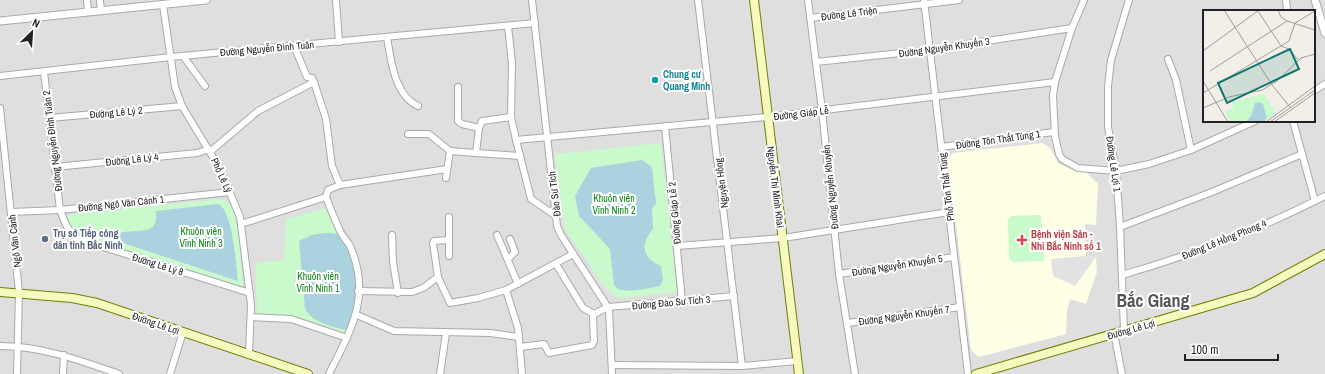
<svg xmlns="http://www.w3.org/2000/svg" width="1325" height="374" font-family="'Archivo Narrow',sans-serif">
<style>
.residential{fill:#e0dfdf;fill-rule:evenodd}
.education{fill:#ffffe5}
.park{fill:#c8facc}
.parking{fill:#e2e2e2}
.water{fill:#aad3df}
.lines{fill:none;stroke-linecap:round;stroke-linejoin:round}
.minor-casing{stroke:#a9a9a9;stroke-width:8}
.tertiary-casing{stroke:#a9a9a9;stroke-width:9}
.secondary-casing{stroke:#707d05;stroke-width:10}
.minor{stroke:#fff;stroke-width:6}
.tertiary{stroke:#fff;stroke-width:7}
.secondary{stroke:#f7fabf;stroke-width:8}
.culture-dot{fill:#0f9aa8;stroke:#fff;stroke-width:1.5}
.service-dot{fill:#5c6f8a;stroke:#fff;stroke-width:1.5}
.health-dot{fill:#e0444e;stroke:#fff;stroke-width:1.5}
.labels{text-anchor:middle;stroke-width:4;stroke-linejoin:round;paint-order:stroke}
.street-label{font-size:10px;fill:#222;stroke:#fff}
.culture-label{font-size:10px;font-weight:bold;fill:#0d838f;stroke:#fff;text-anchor:start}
.park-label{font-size:10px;fill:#0c8416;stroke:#fff}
.service-label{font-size:10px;font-weight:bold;fill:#4e5e75;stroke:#fff;text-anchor:start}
.health-label{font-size:10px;font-weight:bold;fill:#be3a42;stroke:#fff;text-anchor:start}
.town-label{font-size:18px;font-weight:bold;fill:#555;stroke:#fff}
.inset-road{fill:none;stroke:#9f9d99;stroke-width:1}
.view{fill:#0f766e;fill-opacity:0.15;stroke:#0f766e;stroke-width:2}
.inset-edge{fill:none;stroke:#222;stroke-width:2}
</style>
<rect width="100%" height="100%" fill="#f2efe9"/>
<path class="residential" d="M0 0H1325V374H0ZM1204 11H1314V121H1204Z"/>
<polygon class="education" points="1043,143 1051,149 1058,163 1070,169 1086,172 1098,184 1096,225 1085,224 1086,256 1096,257 1097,272 1086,304 1070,299 1067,311 1066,334 979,357 971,350 948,159 953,153"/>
<g class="park">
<polygon points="661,143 677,292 619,298 606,289 565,229 555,154"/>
<path d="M220 199C225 200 228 201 230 205 241 226 240 261 243 284L240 286 89 238 68 225 67 215Z"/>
<polygon points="327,208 336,228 351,250 357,280 347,334 299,317 282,314 257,314 256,263 284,260 286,219"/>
<polygon points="1041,215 1044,261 1012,262 1009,258 1008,220 1011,216"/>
</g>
<polygon class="parking" points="1086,256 1096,257 1075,286 1053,276 1051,259"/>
<g class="water">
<path d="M642 160 652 167 656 204 652 208 653 229C640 244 642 258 661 266L663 280 660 286C649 288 620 296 614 285L610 249 579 216 575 196 591 168Z"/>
<path d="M218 204C233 210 236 265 238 281L120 242 119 239 121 233 123 232 147 230 153 227 156 221V211Z"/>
<path d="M324 233C330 233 337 233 342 237 356 249 358 291 355 308 353 316 350 324 347 331 333 326 311 323 305 308L299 241 312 235Z"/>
</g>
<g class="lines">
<defs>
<g id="minor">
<polyline points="87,0 88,12"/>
<polyline points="100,0 101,11"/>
<polyline points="336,0 339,42"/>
<polyline points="532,0 557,226 561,235 609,309 612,374"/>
<polyline points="698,0 742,366"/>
<polyline points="808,0 822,110 839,274 855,374"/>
<polyline points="924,0 968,374"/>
<polyline points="1084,0 1072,28 1055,82 1053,96 1055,136 1059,154 1062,159 1078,168 1116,171 1149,164 1191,150 1255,121"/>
<polyline points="1286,0 1287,11"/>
<polyline points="163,5 175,87 182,106 220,169 240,217 251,305 249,353"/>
<polyline points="810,18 959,0"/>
<polyline points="508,26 512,63 511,117 516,140"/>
<path d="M387 37C391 60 394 95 418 106"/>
<polyline points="294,46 307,77 312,78 314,82"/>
<polyline points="183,56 205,86"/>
<polyline points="1168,59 1176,80 1191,150"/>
<polyline points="816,62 929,50 1072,28"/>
<path d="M44 72 60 210C65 223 68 233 81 240L250 293"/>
<polyline points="0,76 171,57 535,23"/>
<polyline points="458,87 458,121 462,124 479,128"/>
<polyline points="1314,91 1325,84"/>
<polyline points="0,108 19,292 17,374"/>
<polyline points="511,117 482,121 479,128 476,153 520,156"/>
<polyline points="50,118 182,106"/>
<polyline points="1293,121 1315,201"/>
<polyline points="665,126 682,301"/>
<polyline points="408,134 429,134 450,151"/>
<polyline points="941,147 1054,132"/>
<polyline points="211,151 258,111 314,82 326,119 332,166 340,185"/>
<polyline points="55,167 197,153 209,149"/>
<polyline points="446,178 450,151 476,153"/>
<path d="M326 197C330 208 335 220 340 231 342 236 347 240 350 246 372 296 351 330 329 374"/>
<polyline points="11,212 60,210 230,192"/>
<polyline points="556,216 531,199 516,140 767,117 1055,82"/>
<polyline points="241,224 326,197 328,190 340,185 447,169"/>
<polyline points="1120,227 1212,192 1302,154"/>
<polyline points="392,235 393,262 398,293"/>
<polyline points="497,235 518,284"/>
<polyline points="677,246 783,238 949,212"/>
<polyline points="449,256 449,240"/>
<polyline points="508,259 515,252 510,239"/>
<polyline points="556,264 583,308 594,314"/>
<polyline points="839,274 954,257"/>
<path d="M1122 275C1191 255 1261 229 1325 196"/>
<polyline points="438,277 433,243 434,241 449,240 449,217"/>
<polyline points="506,290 573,254"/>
<polyline points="358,291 412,292 423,288 438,277 450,303 478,298 506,290 518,328 522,374"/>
<polyline points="357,315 394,331 490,333 519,337"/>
<polyline points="251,317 291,319 347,338"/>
<polyline points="848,323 960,307"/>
<polyline points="1124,331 1120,227 1116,171 1108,127 1108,86 1111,60 1129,0"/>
<polyline points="1114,333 1122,374"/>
<path d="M0 346C42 346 79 360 119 374"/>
<polyline points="520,347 544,344 549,353 592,345 594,341 593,316 596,313 608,307 734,296"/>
<polyline points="612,365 742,366 797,361"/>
<polyline points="63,374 64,355"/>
<polyline points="170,374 183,332"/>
<polyline points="440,374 446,333"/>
</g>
<g id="tertiary">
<polyline points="1315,0 1325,33"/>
<polyline points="0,21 206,0"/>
</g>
<g id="secondary">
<polyline points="754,0 799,374"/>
<polyline points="0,292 72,298 97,303 308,374"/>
<polyline points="976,374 1253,293 1325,254"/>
</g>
</defs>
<use href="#minor" class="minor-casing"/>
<use href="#tertiary" class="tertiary-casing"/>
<use href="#secondary" class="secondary-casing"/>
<use href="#minor" class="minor"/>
<use href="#tertiary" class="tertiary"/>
<use href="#secondary" class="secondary"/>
</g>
<circle class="culture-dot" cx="655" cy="80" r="4"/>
<circle class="service-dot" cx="45" cy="239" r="4"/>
<path class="health-dot" d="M1020 234h4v4h4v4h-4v4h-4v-4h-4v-4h4z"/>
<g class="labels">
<g class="street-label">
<text transform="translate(849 13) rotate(-7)" y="4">Đường Lê Triện</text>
<text transform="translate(944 47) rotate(-8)" y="4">Đường Nguyễn Khuyến 3</text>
<text transform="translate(267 48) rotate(-5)" y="4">Đường Nguyễn Đình Tuân</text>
<text transform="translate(116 112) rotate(-5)" y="4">Đường Lê Lý 2</text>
<text transform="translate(801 113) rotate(-7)" y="4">Đường Giáp Lễ</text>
<text transform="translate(998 139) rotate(-8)" y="4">Đường Tôn Thất Tùng 1</text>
<text transform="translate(52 141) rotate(-97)" y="4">Đường Nguyễn Đình Tuân 2</text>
<text transform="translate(132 159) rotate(-6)" y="4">Đường Lê Lý 4</text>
<text transform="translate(1114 164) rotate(82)" y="4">Đường Lê Lợi 1</text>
<text transform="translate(222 175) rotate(65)" y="4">Phố Lê Lý</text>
<text transform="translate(721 183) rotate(-97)" y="4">Nguyên Hồng</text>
<text transform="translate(776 187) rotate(83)" y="4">Nguyễn Thị Minh Khai</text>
<text transform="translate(830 187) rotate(-96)" y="4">Đường Nguyễn Khuyến</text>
<text transform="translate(946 187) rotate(-97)" y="4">Phố Tôn Thất Tùng</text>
<text transform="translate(554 194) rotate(-97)" y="4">Đào Sư Tích</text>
<text transform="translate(121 203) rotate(-6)" y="4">Đường Ngô Văn Cảnh 1</text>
<text transform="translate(674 213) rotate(-95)" y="4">Đường Giáp Lễ 2</text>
<text transform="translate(1224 239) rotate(-22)" y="4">Đường Lê Hồng Phong 4</text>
<text transform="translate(14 241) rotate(-96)" y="4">Ngô Văn Cảnh</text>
<text transform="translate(158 264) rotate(17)" y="4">Đường Lê Lý 8</text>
<text transform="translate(897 265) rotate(-9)" y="4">Đường Nguyễn Khuyến 5</text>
<text transform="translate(671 302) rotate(-5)" y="4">Đường Đào Sư Tích 3</text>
<text transform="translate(904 315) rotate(-8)" y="4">Đường Nguyễn Khuyến 7</text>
<text transform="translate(156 323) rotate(19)" y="4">Đường Lê Lợi</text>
<text transform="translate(1131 329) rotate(-16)" y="4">Đường Lê Lợi</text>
</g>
<g class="culture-label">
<text x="663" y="78">Chung cư<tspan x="663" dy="12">Quang Minh</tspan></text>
</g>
<g class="park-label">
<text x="614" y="202">Khuôn viên<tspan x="614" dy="12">Vĩnh Ninh 2</tspan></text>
<text x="201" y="235">Khuôn viên<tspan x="201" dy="12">Vĩnh Ninh 3</tspan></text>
<text x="318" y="280">Khuôn viên<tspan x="318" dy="12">Vĩnh Ninh 1</tspan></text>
</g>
<g class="service-label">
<text x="53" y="237">Trụ sở Tiếp công<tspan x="53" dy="12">dân tỉnh Bắc Ninh</tspan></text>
</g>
<g class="health-label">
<text x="1031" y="238">Bệnh viện Sản -<tspan x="1031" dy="12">Nhi Bắc Ninh số 1</tspan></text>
</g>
<g class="town-label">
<text x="1153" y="307">Bắc Giang</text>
</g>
</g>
<g transform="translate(1203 10)">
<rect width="112" height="112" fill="#f2efe9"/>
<path d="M60 84 70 98 72 104 61 112H27L22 103 31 97 28 92Z" fill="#c8facc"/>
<path d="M56 92 60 94 64 108 60 112H43L48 106 52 93Z" fill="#aad3df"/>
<path class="inset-road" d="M21 0 69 75M75 0 78 7 84 11 112 20M55 1 78 36 86 39 95 50M0 41 56 0M7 61 84 11M0 71 25 112M69 75 87 97M0 83 86 31 92 13 112 1M0 98 26 87 59 80 74 71 98 48 112 44M63 112 112 76M67 112 112 80M71 112 112 83"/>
<path class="view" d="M87 39 96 59 24 93 15 73Z"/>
<rect width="112" height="112" class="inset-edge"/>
</g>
<g transform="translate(32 32) rotate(25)" stroke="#ffffff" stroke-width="3" paint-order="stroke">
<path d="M0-3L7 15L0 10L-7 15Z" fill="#222222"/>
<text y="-6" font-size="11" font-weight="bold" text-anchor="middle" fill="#222222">N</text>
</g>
<path d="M1185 354v6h93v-6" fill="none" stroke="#222222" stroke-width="2"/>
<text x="1191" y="354" font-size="12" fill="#222222" stroke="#ffffff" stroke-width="3" paint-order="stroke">100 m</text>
</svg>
